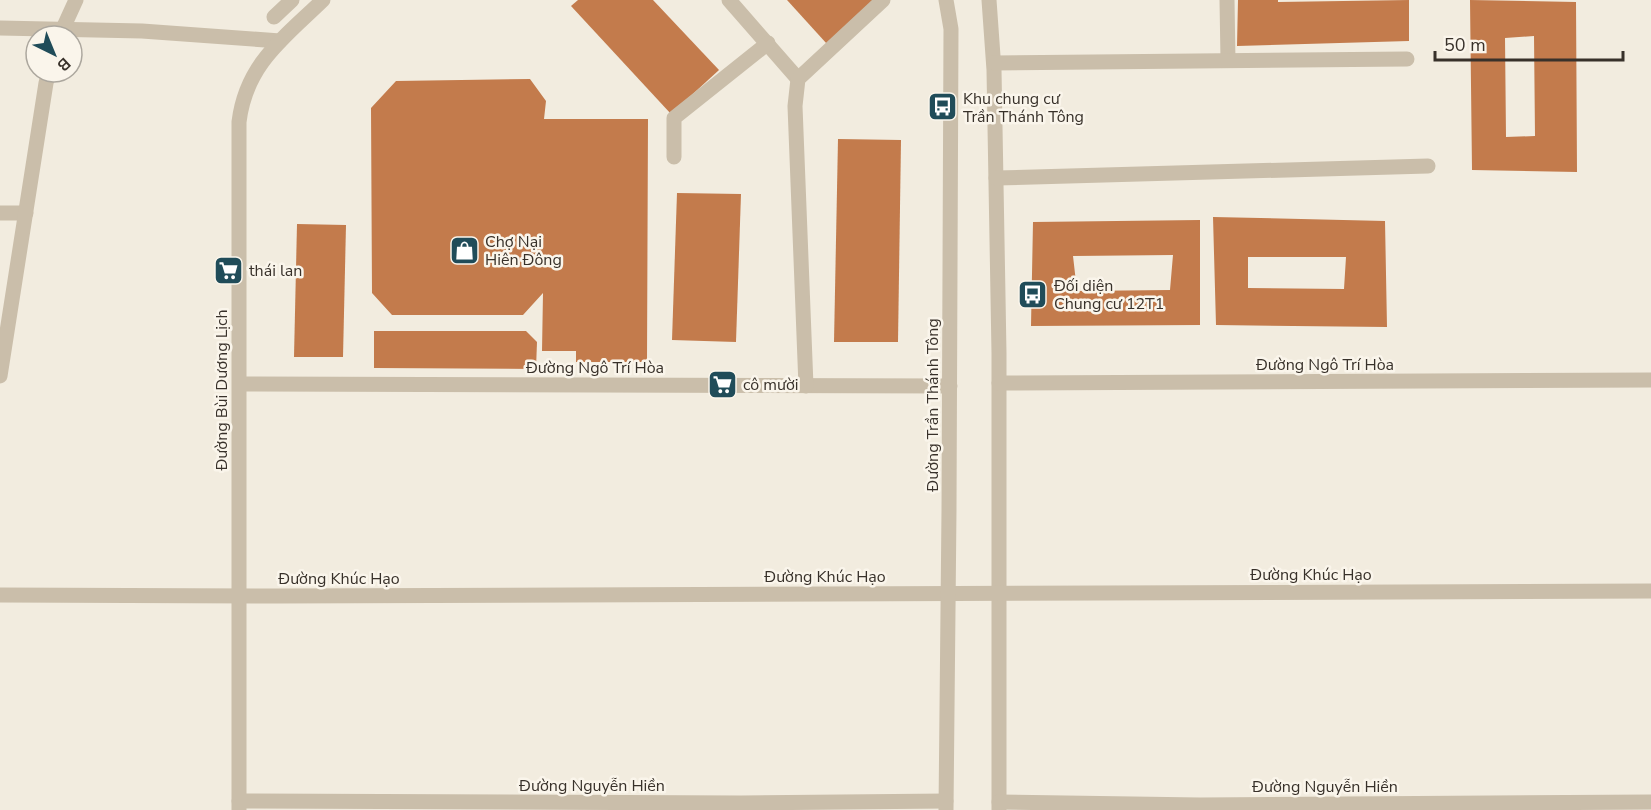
<svg xmlns="http://www.w3.org/2000/svg" width="1651" height="810" font-family="'Nunito Sans',sans-serif">
<style>
.building{fill:#c37b4c;fill-rule:evenodd}
.lines{fill:none;stroke-linecap:round;stroke-linejoin:round}
.minor{stroke:#cabeaa;stroke-width:15}
.labels{text-anchor:middle;stroke-width:5;stroke-linejoin:round;paint-order:stroke}
.poi-label{font-size:16px;fill:#38312a;stroke:#faf5eb;text-anchor:start}
.street-label{font-size:16px;fill:#38312a;stroke:#faf5eb}
</style>
<rect width="100%" height="100%" fill="#f2ecdf"/>
<g class="building">
<polygon points="578,0 653,0 719,70 671,114 571,6"/>
<polygon points="787,0 874,0 827,44"/>
<polygon points="1238,0 1278,0 1278,2 1409,0 1409,41 1237,46"/>
<path d="M1470 0 1576 2 1577 172 1472 170ZM1534 36 1535 136 1506 137 1505 38Z"/>
<polygon points="530,79 546,101 544,119 648,119 647,362 576,362 576,351 542,351 543,293 523,315 392,315 372,293 371,108 396,81"/>
<polygon points="838,139 901,140 898,342 834,342"/>
<polygon points="677,193 741,194 736,342 672,340"/>
<path d="M1213 217 1385 221 1387 327 1216 325ZM1248 257H1346L1344 289 1248 288Z"/>
<path d="M1200 220V325L1031 326 1033 222ZM1173 255 1170 290 1077 291 1073 256Z"/>
<polygon points="297,224 346,225 343,357 294,357"/>
<polygon points="374,331 526,331 537,342 536,369 374,368"/>
</g>
<g class="lines">
<g class="minor">
<polyline points="729,0 798,79"/>
<polyline points="989,0 994,70 999,353 999,810"/>
<polyline points="1227,0 1228,60"/>
<polyline points="274,17 292,0"/>
<polyline points="0,28 142,31 280,41"/>
<polyline points="60,35 76,0"/>
<polyline points="994,63 1407,59"/>
<polyline points="674,157 674,118 768,43"/>
<polyline points="996,178 1428,166"/>
<polyline points="0,213 26,213"/>
<polyline points="0,376 46,83 49,72"/>
<polyline points="999,383 1651,380"/>
<polyline points="240,384 950,386"/>
<polyline points="806,386 795,106 798,79 883,0"/>
<polyline points="0,595 277,596 1651,591"/>
<polyline points="239,801 741,803 946,801"/>
<polyline points="999,802 1200,805 1651,802"/>
<path d="M239 810V122C246 64 284 38 323 0"/>
<polyline points="946,810 949,510 951,29 946,0"/>
</g>
</g>
<defs>
<symbol id="bus-square" viewBox="-11 -11 22 22"><rect x="-9" y="-9" width="18" height="18" rx="4" fill="#204c59" stroke="#faf5eb"/><path d="M-5-6H5V4H4V6H2V4H-2V6H-4V4H-5ZM-3.5-4V0h7V-4ZM-3.5 1.2v1.5H-2V1.2ZM2 1.2v1.5H3.5V1.2Z" fill="#fff"/></symbol>
<symbol id="shop-square" viewBox="-11 -11 22 22"><rect x="-9" y="-9" width="18" height="18" rx="4" fill="#204c59" stroke="#faf5eb"/><path d="M-5-2.5h2.3a2.7 3.5 0 0 1 5.4 0H5L5.5 6h-11ZM-1.5-2.5h3a1.5 2.3 0 0 0-3 0Z" fill="#fff"/></symbol>
<symbol id="supermarket-square" viewBox="-11 -11 22 22"><rect x="-9" y="-9" width="18" height="18" rx="4" fill="#204c59" stroke="#faf5eb"/><path d="M-6-5.5h2.5l.6 2H6L4.5 2H-2.5L-4.4-4H-6ZM-1.5 3.2a1.3 1.3 0 1 0 .1 0ZM3 3.2a1.3 1.3 0 1 0 .1 0Z" fill="#fff"/></symbol>
</defs>
<g fill-rule="evenodd">
<use href="#bus-square" x="926" y="90" width="33" height="33"/>
<use href="#shop-square" x="448" y="234" width="33" height="33"/>
<use href="#supermarket-square" x="212" y="254" width="33" height="33"/>
<use href="#bus-square" x="1016" y="278" width="33" height="33"/>
<use href="#supermarket-square" x="706" y="368" width="33" height="33"/>
</g>
<g class="labels">
<g class="poi-label">
<text x="963" y="104">Khu chung cư<tspan x="963" dy="18">Trần Thánh Tông</tspan></text>
<text x="485" y="247">Chợ Nại<tspan x="485" dy="18">Hiên Đông</tspan></text>
<text x="249" y="276">thái lan</text>
<text x="1054" y="291">Đối diện<tspan x="1054" dy="18">Chung cư 12T1</tspan></text>
<text x="743" y="390">cô mười</text>
</g>
<g class="street-label">
<text x="1325" y="370">Đường Ngô Trí Hòa</text>
<text x="595" y="373">Đường Ngô Trí Hòa</text>
<text transform="translate(221 390) rotate(-90)" y="6">Đường Bùi Dương Lịch</text>
<text transform="translate(932 405) rotate(-90)" y="6">Đường Trần Thánh Tông</text>
<text x="1311" y="580">Đường Khúc Hạo</text>
<text x="825" y="582">Đường Khúc Hạo</text>
<text x="339" y="584">Đường Khúc Hạo</text>
<text x="592" y="791">Đường Nguyễn Hiền</text>
<text x="1325" y="792">Đường Nguyễn Hiền</text>
</g>
</g>
<g transform="translate(54 54) rotate(137)"><circle r="28" fill="#faf5eb" stroke="#aca79e" stroke-width="1.5"/>
<path d="M0-4.5L10 22L0 15L-10 22Z" fill="#204c59"/>
<text y="-9" font-size="16" font-weight="bold" text-anchor="middle" fill="#38312a">B</text>
</g>
<path d="M1435 51v9h188v-9" fill="none" stroke="#38312a" stroke-width="3"/>
<text x="1444" y="51" font-size="18" fill="#38312a" stroke="#faf5eb" stroke-width="4.5" paint-order="stroke">50 m</text>
</svg>
